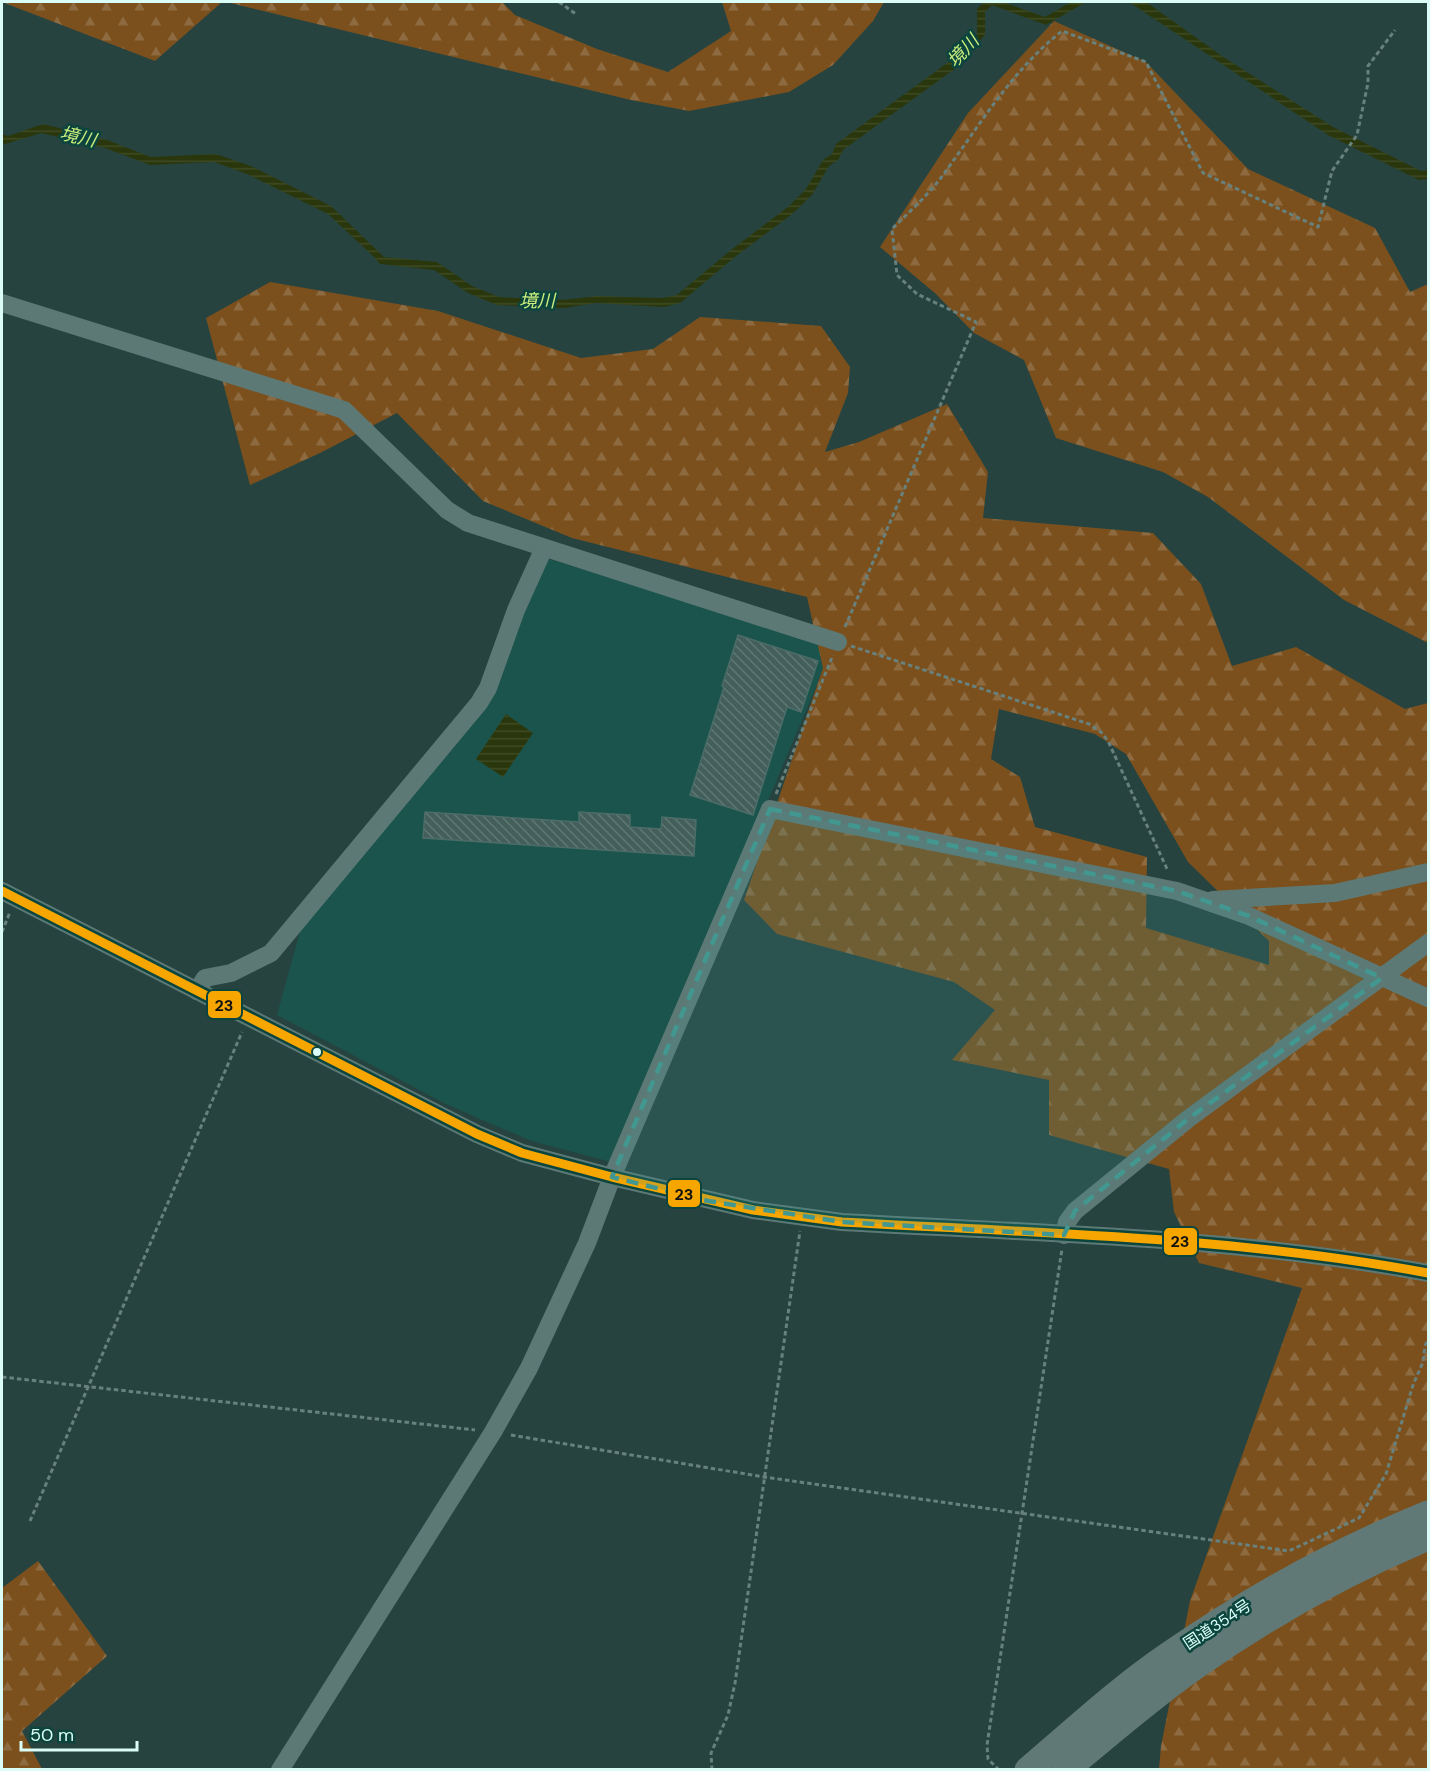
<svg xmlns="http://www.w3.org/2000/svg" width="1430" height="1771" font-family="'DM Sans','Noto Sans JP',sans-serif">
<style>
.built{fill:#1b544d}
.forest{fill:url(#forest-firs);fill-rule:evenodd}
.water{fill:url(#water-rules)}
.building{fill:url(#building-back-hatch);stroke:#4c6c68;stroke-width:1.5}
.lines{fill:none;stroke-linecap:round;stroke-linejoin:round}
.path{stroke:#68817d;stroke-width:3;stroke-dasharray:4.5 3;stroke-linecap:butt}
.minor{stroke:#5d7975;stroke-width:18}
.highway{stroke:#617976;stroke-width:27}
.bus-1-casing{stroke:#0b453e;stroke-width:14}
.bus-1{stroke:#f7a600;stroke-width:9}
.marked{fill:#429890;fill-opacity:0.2;stroke:#429890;stroke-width:4.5;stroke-dasharray:12 8;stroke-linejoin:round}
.bus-dot{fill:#dafef7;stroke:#0b453e;stroke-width:2}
.labels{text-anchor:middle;stroke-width:5;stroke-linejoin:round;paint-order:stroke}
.street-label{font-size:16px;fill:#dafef7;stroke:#0b453e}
.water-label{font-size:18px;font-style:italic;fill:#ccee7c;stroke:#0b453e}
.line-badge{stroke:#0b453e;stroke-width:2}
.pale-badge-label{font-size:16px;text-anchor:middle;font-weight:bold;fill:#111}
</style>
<defs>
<pattern id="forest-firs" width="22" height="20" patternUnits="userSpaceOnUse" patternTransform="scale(1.5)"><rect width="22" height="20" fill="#7b501d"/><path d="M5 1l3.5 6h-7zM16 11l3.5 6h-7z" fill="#8d6a3f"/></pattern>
<pattern id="water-rules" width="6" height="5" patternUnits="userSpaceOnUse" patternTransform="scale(1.5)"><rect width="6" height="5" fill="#2a370c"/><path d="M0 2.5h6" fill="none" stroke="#3e4b24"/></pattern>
<pattern id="building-back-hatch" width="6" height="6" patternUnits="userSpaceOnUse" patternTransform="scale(1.5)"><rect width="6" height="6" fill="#445f5b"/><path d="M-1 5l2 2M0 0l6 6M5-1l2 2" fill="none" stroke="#5e7773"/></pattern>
</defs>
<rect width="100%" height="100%" fill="#264340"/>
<polygon class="built" points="549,559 829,645 829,656 615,1163 532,1141 489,1123 444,1103 277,1015 302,924 461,734 516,629 543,565"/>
<g class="forest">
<polygon points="2,2 222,2 155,61"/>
<polygon points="226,2 502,2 515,15 597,49 668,72 731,31 722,2 884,2 873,21 833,65 789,92 689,111 631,100"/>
<polygon points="1054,21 1146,62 1248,169 1375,228 1410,292 1428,284 1428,643 1344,600 1208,497 1163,472 1056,438 1024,360 974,333 936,294 880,247 968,113"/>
<path d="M270 282 438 311 581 358 653 349 700 317 821 326 850 367 848 393 825 452 859 442 947 404 988 472 983 518 1153 533 1201 584 1232 666 1296 647 1405 709 1428 703V1769H1159L1161 1746 1190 1601 1302 1288 1199 1263 1174 1212 1169 1169 1049 1135V1080L952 1060 995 1010 954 982 777 934 744 900 823 668 807 597 572 538 483 501 397 413 320 453 250 485 206 318ZM999 709 1095 734 1126 754 1188 862 1269 941V965L1146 928 1147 857 1035 827 1020 777 991 759Z"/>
<polygon points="38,1561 107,1656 22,1731 42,1769 2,1769 2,1588"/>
</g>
<g class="water">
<polygon points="984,2 1003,2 1045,17 1071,2 1086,2 1046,25 992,5 985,12 985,35 965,56 960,65 843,150 838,160 829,166 812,195 791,215 736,256 680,303 664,307 596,303 564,308 497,305 468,293 434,270 380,264 374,257 328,214 247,174 214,162 150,165 105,148 41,133 5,144 2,143 2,134 8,136 43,124 107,140 151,157 216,154 251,166 331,206 384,257 437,262 472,286 499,297 563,300 597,296 663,298 677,295 731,250 788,207 806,189 823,160 832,154 836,144 954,58 977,34 977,9"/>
<polygon points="1129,2 1146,2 1222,56 1333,127 1421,171 1428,170 1428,179 1419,180 1328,135"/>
<polygon points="506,714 533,733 503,777 476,759"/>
</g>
<g class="building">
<polygon points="738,635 818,661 801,712 787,707 753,815 690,795 724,687 722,686"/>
<polygon points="425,812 579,822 579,812 630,815 630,827 661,829 662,817 696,820 694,856 423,838"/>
</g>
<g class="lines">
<g class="path">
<polyline points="559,2 576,14"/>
<path d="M845 627 976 322 917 294 897 275 892 229C908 213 926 197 940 179 978 128 1011 71 1062 31L1146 62 1203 173 1318 227 1332 171 1357 135 1368 83V66L1395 30"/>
<polyline points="851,646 1089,724 1101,732 1108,741 1168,871"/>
<polyline points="776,794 833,655"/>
<polyline points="2,932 10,912"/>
<polyline points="2,1377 475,1430"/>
<polyline points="511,1435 764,1477 1289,1551 1359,1518 1386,1474 1413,1385 1423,1362 1425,1346 1428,1339"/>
<polyline points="30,1521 242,1032"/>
<polyline points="712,1770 711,1753 728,1715 735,1683 800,1231"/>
<polyline points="999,1770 988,1759 987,1745 1062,1249"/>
</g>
<g class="minor">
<polyline points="2,303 344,410 447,510 468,523 838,642"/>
<path d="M2 891 477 1134 522 1153 612 1177 753 1210 842 1222C1036 1233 1237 1237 1428 1273"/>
<polyline points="1213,900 1335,893 1428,872"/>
<polyline points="197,991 205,978 231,973 271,953 479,703 488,688 516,610 544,548"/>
<polyline points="1064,1235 1067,1222 1075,1211 1188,1119 1428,943"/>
<polyline points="280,1770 493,1432 529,1368 587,1243 612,1177 770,809 1177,891 1249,916 1428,998"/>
</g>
<g class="highway">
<path d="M1028 1770C1074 1731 1119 1689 1169 1655 1250 1599 1337 1551 1428 1514"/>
<path d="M1065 1770C1108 1735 1151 1697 1197 1665 1270 1614 1347 1571 1428 1537"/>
</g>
<defs>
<path id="bus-1" d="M2 891 477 1134 522 1153 612 1177 753 1210 842 1222C1036 1233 1237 1237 1428 1273"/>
</defs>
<use href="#bus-1" class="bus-1-casing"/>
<use href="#bus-1" class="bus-1"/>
</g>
<path class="marked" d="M770 809 1177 891 1249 916 1382 978 1188 1119 1075 1211 1064 1235 842 1222 708 1201 612 1177Z"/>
<circle class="bus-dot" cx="317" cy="1052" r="5"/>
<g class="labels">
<g class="street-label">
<text transform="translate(1217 1624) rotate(-33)" y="6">国道354号</text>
</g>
<g class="water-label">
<text transform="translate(963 51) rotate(-47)" y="6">境川</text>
<text transform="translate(78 137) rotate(13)" y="6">境川</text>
<text x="537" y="307">境川</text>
</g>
</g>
<g class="line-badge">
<rect x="207" y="990" width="35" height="29" rx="6" fill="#f7a600"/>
<rect x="667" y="1179" width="34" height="29" rx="6" fill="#f7a600"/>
<rect x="1163" y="1227" width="35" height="29" rx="6" fill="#f7a600"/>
</g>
<g class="pale-badge-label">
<text x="224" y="1011">23</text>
<text x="684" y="1200">23</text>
<text x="1180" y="1247">23</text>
</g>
<rect width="1430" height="1771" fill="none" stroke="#dafef7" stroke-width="6"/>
<path d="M21 1741v9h116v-9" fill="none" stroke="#dafef7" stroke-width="3"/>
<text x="30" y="1741" font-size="18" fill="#dafef7" stroke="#0b453e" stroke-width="4.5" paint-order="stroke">50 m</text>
</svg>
